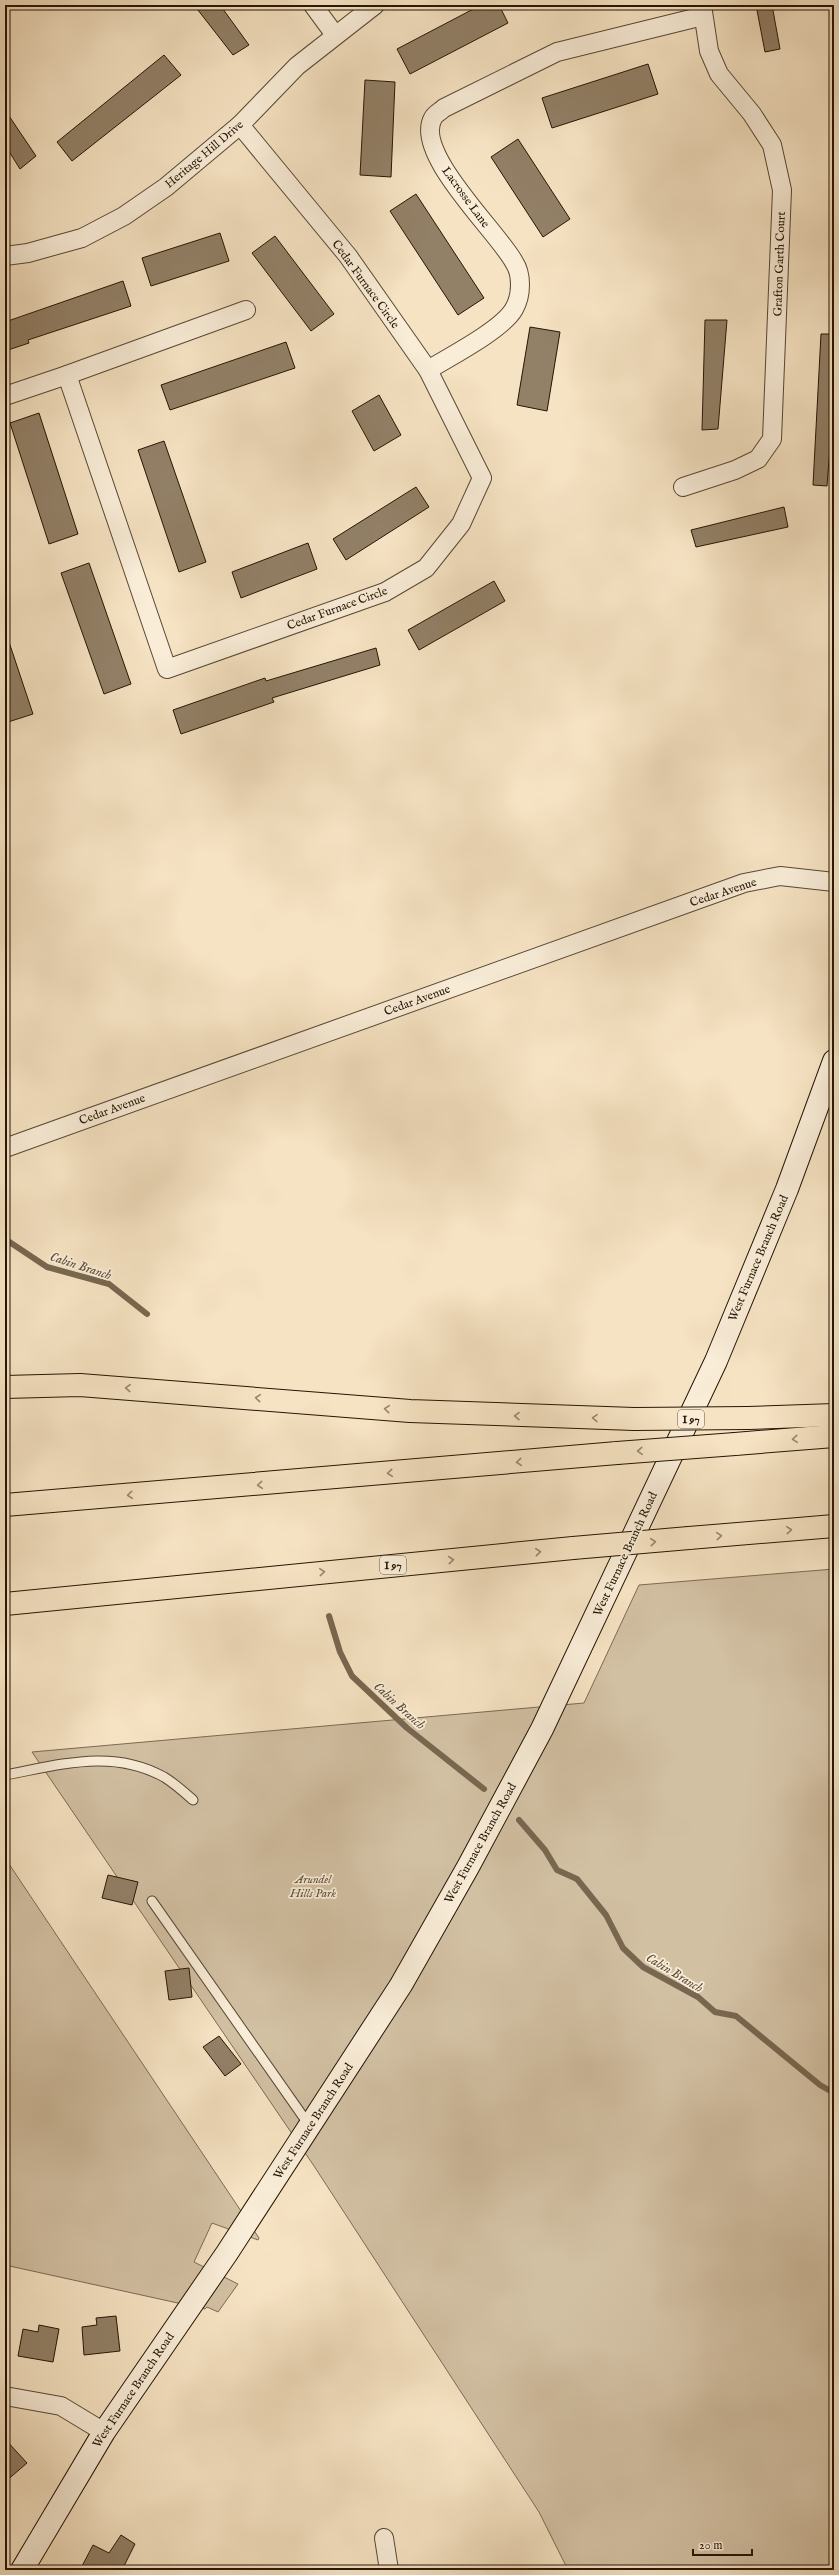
<svg xmlns="http://www.w3.org/2000/svg" width="839" height="2575" font-family="'IM FELL English',serif">
<style>
.green{fill:#d2c0a3;stroke:#7c6a54}
.lines{fill:none;stroke-linecap:round;stroke-linejoin:round}
.stream{stroke:#786750;stroke-width:6}
.building{fill:#928067;stroke:#251504}
.lane-casing{stroke:#594834;stroke-width:11}
.street-casing{stroke:#594834;stroke-width:20}
.secondary-casing{stroke:#251504;stroke-width:24}
.highway-casing{stroke:#251504;stroke-width:24}
.lane{stroke:#f9edd8;stroke-width:9}
.street{stroke:#f9edd8;stroke-width:18}
.secondary{stroke:#f9edd8;stroke-width:22}
.highway{stroke:#f6e3c3;stroke-width:22}
.highway-bridge-casing{stroke:#251504;stroke-width:24;stroke-linecap:butt}
.highway-bridge{stroke:#f6e3c3;stroke-width:22}
.oneway{stroke:#98866d}
.labels{text-anchor:middle;stroke-width:3.5;stroke-linejoin:round;paint-order:stroke}
.shield{fill:#f9edd8;stroke:#655644;stroke-width:1}
.shield-label{font-size:11px;font-weight:bold;fill:#251504}
.street-label{font-size:12px;fill:#251504;stroke:#f9edd8}
.park-label{font-size:12px;font-style:italic;fill:#62513c;stroke:#f9edd8}
.water-label{font-size:13px;font-style:italic;fill:#5c4b36;stroke:#f9edd8}
</style>
<rect width="100%" height="100%" fill="#f6e3c3"/>
<filter id="stains"><feTurbulence type="fractalNoise" baseFrequency=".005" numOctaves="4"/><feColorMatrix values="0 0 0 0 .2 0 0 0 0 .09 0 0 0 0 .02 0 0 0 .5 -.17"/></filter>
<radialGradient id="worn" r=".72"><stop offset=".6" stop-color="#630" stop-opacity="0"/><stop offset="1" stop-color="#630" stop-opacity=".3"/></radialGradient>
<g class="green">
<polygon points="834,1569 834,2570 568,2570 539,2512 314,2166 32,1752 584,1703 639,1585"/>
<polygon points="5,1858 259,2238 258,2240 212,2223 194,2262 238,2284 218,2312 207,2307 205,2309 5,2265"/>
</g>
<g class="lines">
<g class="stream">
<polyline points="5,1239 47,1267 109,1284 147,1314"/>
<polyline points="329,1616 340,1652 352,1676 407,1728 484,1789"/>
<polyline points="519,1820 545,1850 557,1870 577,1879 606,1915 623,1948 643,1967 698,1997 715,2012 736,2016 820,2085 834,2093"/>
</g>
</g>
<g class="building">
<polygon points="194,5 220,5 249,45 233,55"/>
<polygon points="481,5 499,5 508,23 410,74 397,49"/>
<polygon points="756,5 772,5 780,49 765,52"/>
<polygon points="164,55 181,75 72,161 57,142"/>
<polygon points="648,64 658,94 552,128 542,98"/>
<polygon points="365,80 395,82 391,177 360,175"/>
<polygon points="5,110 36,156 20,169 5,145"/>
<polygon points="518,139 570,219 543,237 491,157"/>
<polygon points="416,194 484,298 458,315 390,211"/>
<polygon points="220,233 229,261 151,286 142,258"/>
<polygon points="275,236 334,314 311,331 252,253"/>
<polygon points="123,281 131,306 28,340 29,343 5,351 5,322"/>
<polygon points="705,320 727,320 718,429 702,430"/>
<polygon points="530,327 560,332 547,411 517,405"/>
<polygon points="821,334 834,334 834,396 827,486 813,485"/>
<polygon points="286,342 295,368 170,410 161,385"/>
<polygon points="379,395 401,435 374,451 352,411"/>
<polygon points="39,413 78,534 49,544 10,423"/>
<polygon points="164,441 206,562 179,572 138,450"/>
<polygon points="416,487 429,507 346,560 333,539"/>
<polygon points="784,507 788,527 696,547 691,530"/>
<polygon points="308,543 317,569 241,598 232,572"/>
<polygon points="89,563 131,684 104,694 61,573"/>
<polygon points="494,581 505,601 419,650 408,630"/>
<polygon points="8,639 33,714 5,723 5,640"/>
<polygon points="376,648 380,665 272,698 274,702 181,734 173,710 265,678 266,681"/>
<polygon points="108,1875 138,1882 132,1905 102,1898"/>
<polygon points="189,1968 192,1997 169,2000 165,1971"/>
<polygon points="219,2036 241,2064 225,2076 203,2047"/>
<polygon points="116,2316 120,2351 84,2355 82,2327 97,2325 96,2318"/>
<polygon points="39,2325 59,2329 53,2362 18,2356 23,2329 38,2332"/>
<polygon points="5,2439 27,2463 5,2482"/>
<polygon points="121,2535 135,2544 122,2570 80,2570 93,2545 109,2553"/>
</g>
<g class="lines">
<defs>
<g id="lane">
<path d="M5 1775C60 1765 112 1748 164 1777 174 1783 184 1792 193 1800"/>
<polyline points="152,1901 309,2125"/>
</g>
<g id="street">
<polyline points="313,5 335,35"/>
<polyline points="5,256 28,253 82,238 124,216 166,187 240,125 297,66 375,5"/>
<path d="M428 370C449 357 502 330 514 309 522 295 522 274 514 262 498 232 413 153 433 118 435 114 441 111 444 108L557 52 703 16"/>
<polyline points="67,375 246,310"/>
<polyline points="5,396 67,375 167,669 385,592 426,568 461,524 482,478 428,370 348,256 240,125"/>
<polyline points="683,487 735,470 758,459 772,439 782,190 772,145 752,114 719,74 709,51 702,5"/>
<polyline points="5,1148 744,883 780,876 834,882"/>
<polyline points="5,2396 61,2406 104,2432"/>
<polyline points="384,2538 389,2570"/>
</g>
<polyline id="secondary" points="22,2570 104,2432 227,2253 401,1985 468,1867 542,1729 716,1361 787,1189 834,1061"/>
<g id="highway">
<polyline points="5,1387 80,1385 410,1411 634,1419"/>
<polyline points="748,1418 834,1415"/>
<polyline points="735,1444 834,1436"/>
<polyline points="5,1505 617,1453"/>
<polyline points="689,1538 834,1526"/>
<polyline points="5,1604 573,1548"/>
</g>
</defs>
<use href="#lane" class="lane-casing"/>
<use href="#street" class="street-casing"/>
<use href="#secondary" class="secondary-casing"/>
<use href="#highway" class="highway-casing"/>
<use href="#lane" class="lane"/>
<use href="#street" class="street"/>
<use href="#secondary" class="secondary"/>
<use href="#highway" class="highway"/>
<defs>
<g id="highway-bridge">
<polyline points="634,1419 748,1418"/>
<polyline points="617,1453 735,1444"/>
<polyline points="573,1548 689,1538"/>
</g>
</defs>
<use href="#highway-bridge" class="highway-bridge-casing"/>
<use href="#highway-bridge" class="highway-bridge"/>
</g>
<defs><path id="oneway-chevron" d="M-2-3.5L2.5 0L-2 3.5" fill="none" stroke-width="1.6" stroke-linecap="round" stroke-linejoin="round"/></defs>
<g class="oneway">
<use href="#oneway-chevron" transform="translate(128 1388) rotate(-177)"/>
<use href="#oneway-chevron" transform="translate(258 1398) rotate(-175)"/>
<use href="#oneway-chevron" transform="translate(387 1409) rotate(-175)"/>
<use href="#oneway-chevron" transform="translate(517 1416) rotate(-179)"/>
<use href="#oneway-chevron" transform="translate(595 1418) rotate(-179)"/>
<use href="#oneway-chevron" transform="translate(795 1439) rotate(175)"/>
<use href="#oneway-chevron" transform="translate(640 1451) rotate(176)"/>
<use href="#oneway-chevron" transform="translate(519 1462) rotate(175)"/>
<use href="#oneway-chevron" transform="translate(390 1473) rotate(175)"/>
<use href="#oneway-chevron" transform="translate(260 1485) rotate(175)"/>
<use href="#oneway-chevron" transform="translate(130 1495) rotate(175)"/>
<use href="#oneway-chevron" transform="translate(789 1530) rotate(-5)"/>
<use href="#oneway-chevron" transform="translate(719 1536) rotate(-5)"/>
<use href="#oneway-chevron" transform="translate(653 1542) rotate(-5)"/>
<use href="#oneway-chevron" transform="translate(538 1552) rotate(-5)"/>
<use href="#oneway-chevron" transform="translate(451 1560) rotate(-5)"/>
<use href="#oneway-chevron" transform="translate(322 1572) rotate(-5)"/>
</g>
<g class="labels">
<g class="shield">
<rect x="678" y="1410" width="26" height="18" rx="3"/>
<rect x="380" y="1556" width="26" height="18" rx="3"/>
</g>
<g class="shield-label">
<text x="691" y="1423">I 97</text>
<text x="393" y="1569">I 97</text>
</g>
<g class="street-label">
<text transform="translate(204 154) rotate(-40)" y="4">Heritage Hill Drive</text>
<text transform="translate(466 197) rotate(54)" y="4">Lacrosse Lane</text>
<text transform="translate(779 264) rotate(-88)" y="4">Grafton Garth Court</text>
<text transform="translate(366 284) rotate(54)" y="4">Cedar Furnace Circle</text>
<text transform="translate(337 608) rotate(-20)" y="4">Cedar Furnace Circle</text>
<text transform="translate(723 892) rotate(-18)" y="4">Cedar Avenue</text>
<text transform="translate(417 1000) rotate(-20)" y="4">Cedar Avenue</text>
<text transform="translate(112 1109) rotate(-20)" y="4">Cedar Avenue</text>
<text transform="translate(758 1258) rotate(-67)" y="4">West Furnace Branch Road</text>
<text transform="translate(625 1554) rotate(-65)" y="4">West Furnace Branch Road</text>
<text transform="translate(480 1843) rotate(-61)" y="4">West Furnace Branch Road</text>
<text transform="translate(313 2121) rotate(-57)" y="4">West Furnace Branch Road</text>
<text transform="translate(133 2390) rotate(-56)" y="4">West Furnace Branch Road</text>
</g>
<g class="park-label">
<text x="313" y="1883">Arundel<tspan x="313" dy="14">Hills Park</tspan></text>
</g>
<g class="water-label">
<text transform="translate(81 1265) rotate(18)" y="5">Cabin Branch</text>
<text transform="translate(400 1705) rotate(42)" y="5">Cabin Branch</text>
<text transform="translate(675 1972) rotate(31)" y="5">Cabin Branch</text>
</g>
</g>
<rect width="839" height="2575" fill="none" stroke="#f6e3c3" stroke-width="20"/>
<rect x="6" y="6" width="827" height="2563" fill="none" stroke="#251504" stroke-width="2"/>
<rect x="10" y="10" width="819" height="2555" fill="none" stroke="#251504"/>
<path d="M693 2549v6h59v-6" fill="none" stroke="#251504" stroke-width="2"/>
<text x="699" y="2549" font-size="12" fill="#251504" stroke="#f9edd8" stroke-width="3" paint-order="stroke">20 m</text>
<rect width="100%" height="100%" filter="url(#stains)"/>
<rect width="100%" height="100%" fill="url(#worn)"/>
</svg>
